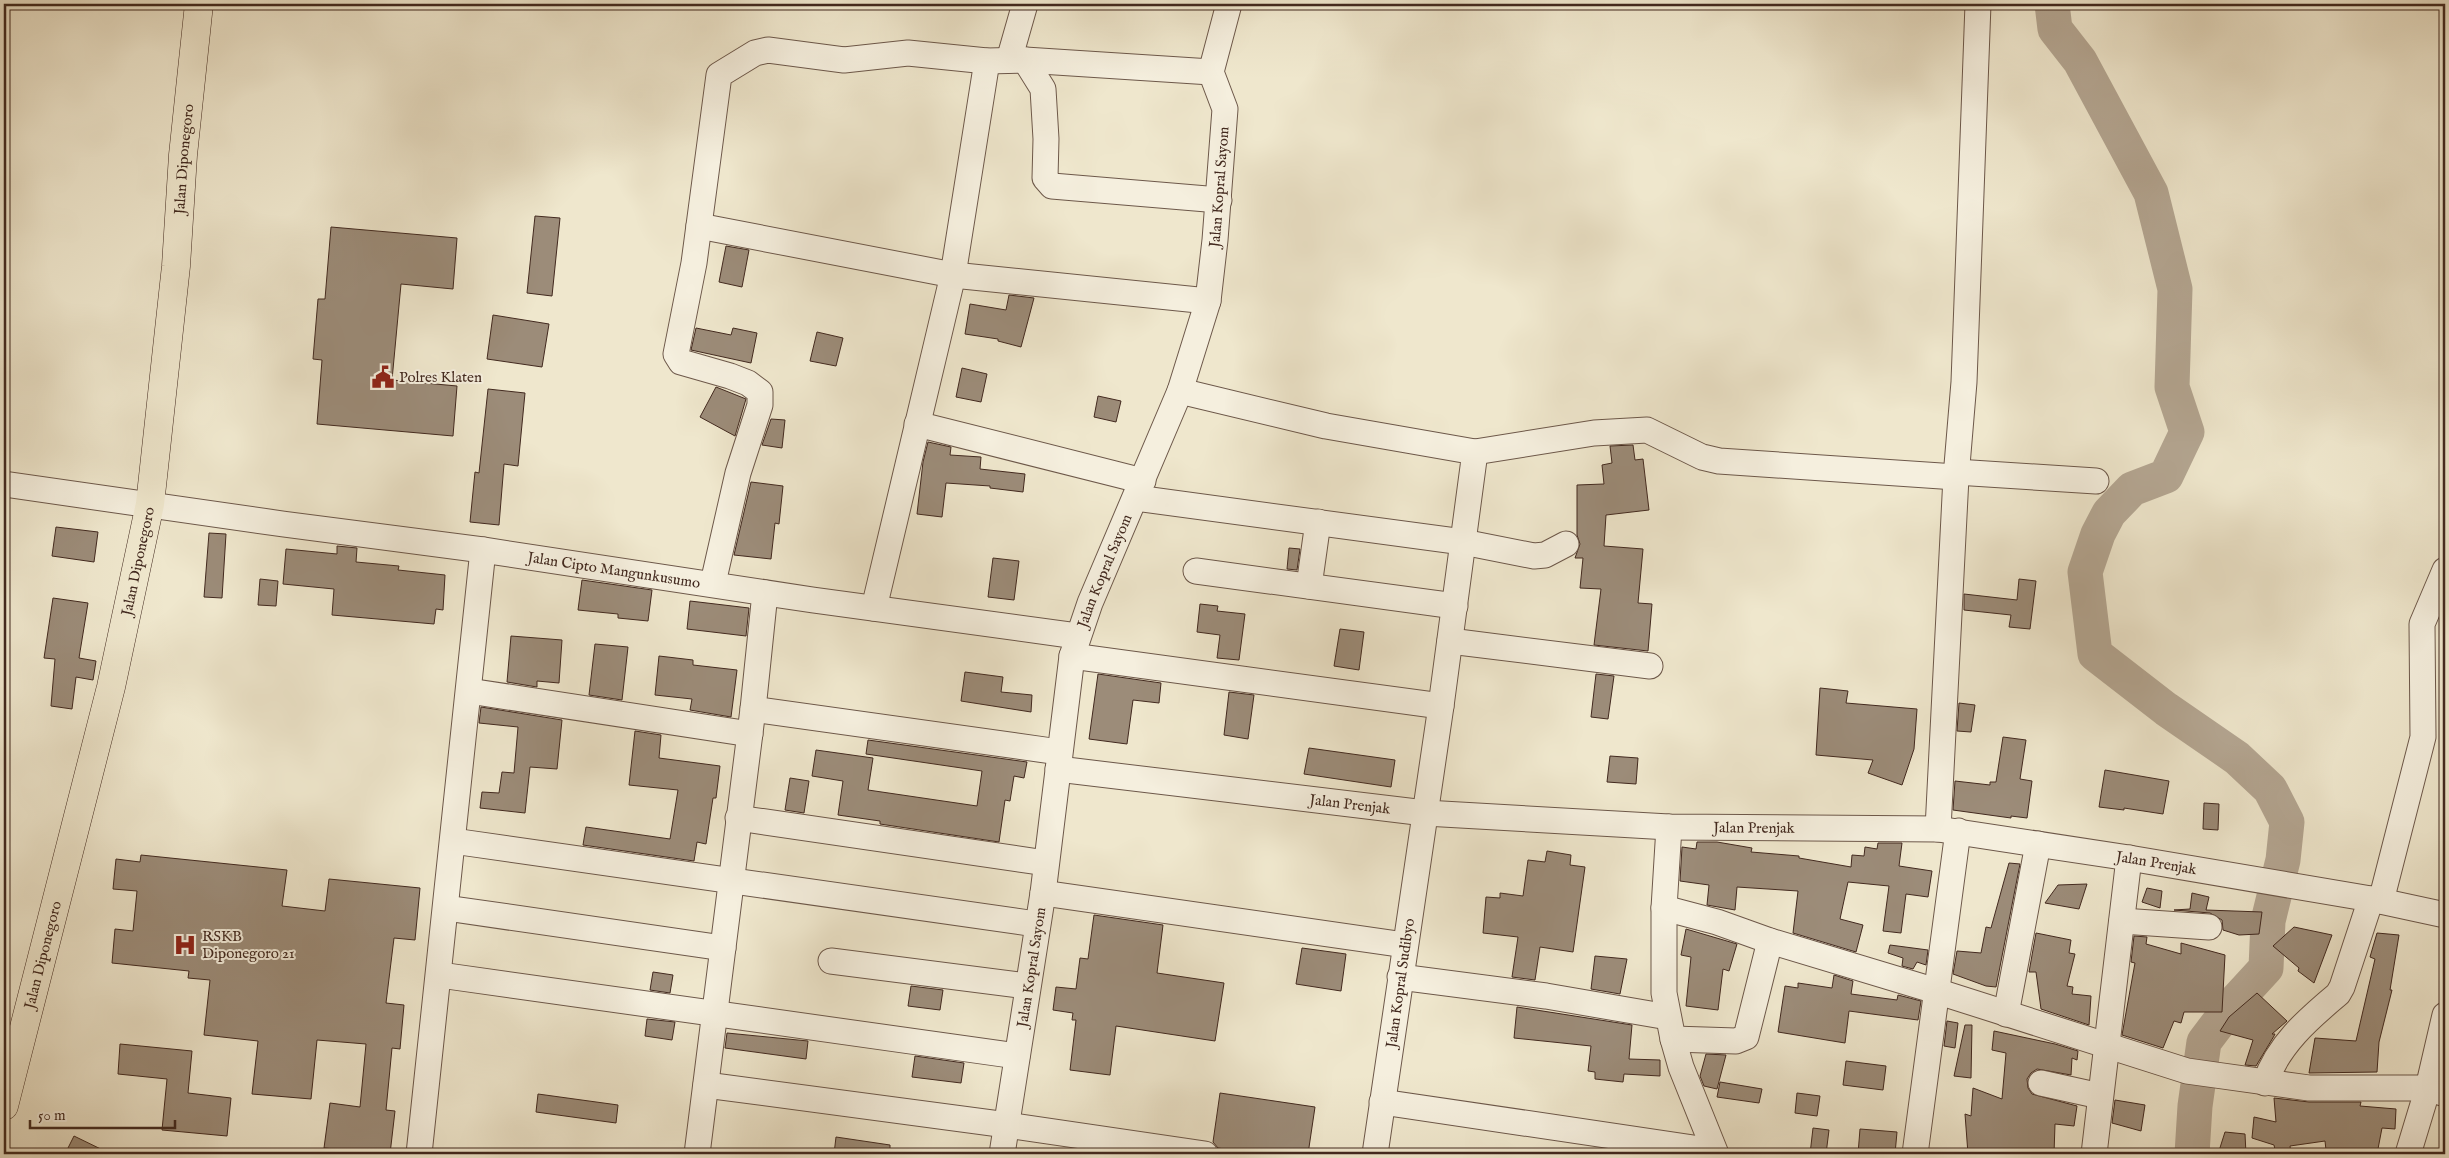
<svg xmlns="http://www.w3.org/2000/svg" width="2449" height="1158" font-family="'IM FELL English',serif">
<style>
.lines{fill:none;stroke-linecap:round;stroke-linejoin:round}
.river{stroke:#b4a692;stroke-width:35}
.building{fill:#9c8c79;stroke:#42291f}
.minor-casing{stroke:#6d584a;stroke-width:27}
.highway-casing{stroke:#42291f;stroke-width:29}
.minor{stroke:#f5efde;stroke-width:25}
.highway{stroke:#efe7cd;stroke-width:28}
.labels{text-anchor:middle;stroke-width:4;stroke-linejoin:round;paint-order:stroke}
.street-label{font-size:15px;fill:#42291f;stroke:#f5efde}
.poi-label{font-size:15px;fill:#42291f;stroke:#f5efde;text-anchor:start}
</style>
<rect width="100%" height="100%" fill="#efe7cd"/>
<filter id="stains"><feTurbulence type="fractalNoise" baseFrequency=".004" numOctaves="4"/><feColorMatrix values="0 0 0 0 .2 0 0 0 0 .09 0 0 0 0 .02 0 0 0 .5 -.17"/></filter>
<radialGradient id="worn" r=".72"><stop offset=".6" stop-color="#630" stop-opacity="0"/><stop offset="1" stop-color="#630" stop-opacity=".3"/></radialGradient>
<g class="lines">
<polyline class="river" points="2052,4 2055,29 2080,61 2151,193 2175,289 2172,387 2187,432 2166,476 2132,489 2109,513 2098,534 2085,572 2095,654 2166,709 2237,758 2270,789 2287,822 2283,860 2268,921 2266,968 2232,1005 2204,1042 2195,1106 2192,1154"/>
</g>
<g class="building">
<polygon points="535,216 560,218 552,296 527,293"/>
<polygon points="331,227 457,238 453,289 401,284 392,380 457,386 453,436 317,424 322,360 313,359 318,299 325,299"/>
<polygon points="726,246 749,250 742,287 719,282"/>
<polygon points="1009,295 1034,298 1021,347 998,341 998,339 965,334 970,304 1006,310"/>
<polygon points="493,315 549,324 542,367 487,359"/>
<polygon points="696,328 731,335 733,328 757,333 751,363 691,350"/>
<polygon points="817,332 843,338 836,366 810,361"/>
<polygon points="962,368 987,374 981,402 956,397"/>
<polygon points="716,387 746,399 735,436 700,417"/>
<polygon points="488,389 525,393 518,466 504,464 499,525 470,522 475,472 479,473"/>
<polygon points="1098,396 1121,401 1116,422 1094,417"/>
<polygon points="771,419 785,420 782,448 762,445"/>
<polygon points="928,442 951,447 950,455 981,457 980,469 1025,474 1023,492 990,488 990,486 946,483 942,517 917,514 923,462"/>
<polygon points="1633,445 1635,460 1643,459 1649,510 1606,515 1604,546 1643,549 1638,603 1652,604 1648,651 1594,645 1601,589 1580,588 1583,558 1575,558 1580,544 1577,535 1577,485 1604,484 1602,465 1612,463 1610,446"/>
<polygon points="751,482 783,486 779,524 775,523 771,559 734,555"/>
<polygon points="56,527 98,532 94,562 52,556"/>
<polygon points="209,533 226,534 222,598 204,597"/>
<polygon points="337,546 357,548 356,562 399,566 398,570 445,575 443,610 436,609 434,624 332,615 334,589 283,584 286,549 337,554"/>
<polygon points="1289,548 1300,549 1297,570 1287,569"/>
<polygon points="993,558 1019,561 1014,600 988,597"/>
<polygon points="260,579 278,581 276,606 258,605"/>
<polygon points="2019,579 2036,581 2030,629 2009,627 2011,615 1964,610 1964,594 2017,600"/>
<polygon points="582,580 652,590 648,621 618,618 618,614 578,610"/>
<polygon points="53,598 88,603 79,658 96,661 93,680 76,677 72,709 51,706 55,659 44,658"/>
<polygon points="690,601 749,608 746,636 687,629"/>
<polygon points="1200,604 1218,606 1217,611 1245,614 1239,660 1217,658 1220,635 1197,632"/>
<polygon points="1340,629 1364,632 1359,670 1334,666"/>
<polygon points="511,636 562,640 559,683 537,681 537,687 507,682"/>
<polygon points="595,644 628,647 622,700 589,695"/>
<polygon points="659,656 693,660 693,665 737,670 731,717 690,710 692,699 655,695"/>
<polygon points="965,672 1003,677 1001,692 1032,695 1031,712 961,701"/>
<polygon points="1098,674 1161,683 1159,703 1133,700 1127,744 1089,739"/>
<polygon points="1596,674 1614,676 1608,719 1591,717"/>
<polygon points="1820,688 1848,691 1846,703 1917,709 1914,749 1902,785 1868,773 1873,760 1816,755"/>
<polygon points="1229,692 1254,695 1248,739 1224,735"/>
<polygon points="1959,703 1975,705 1971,732 1957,731"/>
<polygon points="481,707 562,720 557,769 530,767 525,813 480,808 482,792 499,793 502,772 514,773 518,727 479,723"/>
<polygon points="635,731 661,735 659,758 720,766 716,798 713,798 706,844 697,842 694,861 583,845 586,827 670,839 678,790 629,785"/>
<polygon points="2003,737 2026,740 2020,779 2032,781 2027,818 2011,816 2011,818 1953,810 1955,781 1990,785 1990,782 1996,782"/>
<polygon points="868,740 1027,762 1024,778 1014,776 1010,801 1005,800 999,842 880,824 880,821 838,815 843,781 812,776 816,750 873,758 868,790 977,806 982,771 866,754"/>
<polygon points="1309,748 1395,760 1391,787 1304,774"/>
<polygon points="1610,756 1638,758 1636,784 1607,782"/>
<polygon points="2105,770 2169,781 2163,814 2124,808 2124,810 2099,807"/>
<polygon points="790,778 809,781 804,813 785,810"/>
<polygon points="2204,803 2219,804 2218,830 2203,829"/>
<polygon points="1697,842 1717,842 1752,848 1751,852 1799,856 1799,858 1851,867 1852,855 1864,856 1865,847 1877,849 1878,843 1902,843 1899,866 1932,871 1928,897 1906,894 1901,933 1883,931 1889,886 1848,882 1840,919 1863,925 1856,952 1793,933 1798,891 1737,887 1735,910 1707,905 1709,885 1680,881 1682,847 1696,849"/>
<polygon points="1547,851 1571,855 1570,865 1585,867 1573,952 1540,947 1535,980 1512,977 1518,937 1483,933 1486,897 1500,898 1500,893 1523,896 1528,860 1545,862"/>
<polygon points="141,855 287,870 282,906 325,911 329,879 420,888 415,940 394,938 386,1003 404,1005 400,1049 392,1048 386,1110 395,1111 390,1154 324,1148 330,1103 360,1107 366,1044 317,1040 311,1099 252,1094 258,1041 204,1035 210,980 188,978 189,971 112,963 115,929 133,931 137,891 113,889 116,859 140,862"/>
<polygon points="2009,863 2020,864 1996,987 1986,986 1953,974 1957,951 1981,953 1986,927 1991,928"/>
<polygon points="2087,884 2079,909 2045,903 2058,885"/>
<polygon points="2147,888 2162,891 2160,908 2142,902"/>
<polygon points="2192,893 2209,897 2206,910 2262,912 2259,934 2239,935 2223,930 2222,920 2210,913 2174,910 2190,909"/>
<polygon points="1094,915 1163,925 1157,973 1224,983 1215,1041 1116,1026 1110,1075 1070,1070 1076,1020 1072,1020 1073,1013 1053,1010 1056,987 1076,989 1080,958 1088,959"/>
<polygon points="2294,927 2332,935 2314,983 2298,971 2299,968 2273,946"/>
<polygon points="1686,929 1737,944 1729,971 1723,969 1718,1010 1686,1006 1691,957 1681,955"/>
<polygon points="2036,933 2071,940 2069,953 2075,954 2067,986 2073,987 2072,994 2091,996 2089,1025 2041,1009 2036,972 2029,972"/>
<polygon points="2377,933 2399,935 2390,990 2392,990 2379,1042 2377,1072 2309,1073 2315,1038 2356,1041 2375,959 2370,957"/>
<polygon points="2134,936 2147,937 2146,944 2181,954 2181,943 2225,955 2222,1012 2184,1012 2181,1023 2174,1021 2163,1048 2122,1035 2135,963 2131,962"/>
<polygon points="1890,945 1928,950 1926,965 1917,962 1913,969 1902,966 1903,958 1888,953"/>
<polygon points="1302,948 1346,954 1341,991 1296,984"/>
<polygon points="1595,956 1627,959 1620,994 1591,989"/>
<polygon points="653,972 673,975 670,993 650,990"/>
<polygon points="1834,975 1853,981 1851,994 1897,1000 1898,995 1921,1001 1918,1020 1849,1011 1845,1043 1778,1032 1785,986 1798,988 1798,983 1832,988"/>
<polygon points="911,986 943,990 940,1010 908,1006"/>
<polygon points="2257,993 2287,1021 2272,1034 2275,1034 2274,1036 2256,1066 2245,1065 2253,1040 2220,1031 2229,1017"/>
<polygon points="1517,1007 1632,1025 1629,1059 1660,1060 1660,1076 1624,1074 1623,1082 1595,1079 1595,1072 1588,1071 1591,1046 1514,1038"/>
<polygon points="647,1019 675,1022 672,1040 645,1036"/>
<polygon points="1947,1021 1958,1023 1955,1048 1944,1046"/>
<polygon points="1965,1025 1972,1025 1971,1078 1954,1076"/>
<polygon points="1994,1031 2055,1044 2078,1051 2077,1060 2072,1058 2071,1075 2037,1069 2031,1073 2027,1079 2028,1088 2032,1094 2077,1106 2074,1126 2055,1124 2054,1154 1968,1154 1965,1114 1971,1116 1973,1088 2002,1099 2006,1053 1992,1050"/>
<polygon points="727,1033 808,1041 806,1059 725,1048"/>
<polygon points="120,1044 192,1051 188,1093 231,1098 227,1136 162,1130 167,1079 118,1074"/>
<polygon points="1706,1054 1726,1055 1717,1089 1704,1086 1700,1076"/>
<polygon points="915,1056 964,1063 961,1083 912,1077"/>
<polygon points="1846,1061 1886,1066 1883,1090 1843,1085"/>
<polygon points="1720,1082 1762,1089 1759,1103 1717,1097"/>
<polygon points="1220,1093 1315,1107 1308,1154 1260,1154 1218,1148 1213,1142"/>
<polygon points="1797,1093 1820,1096 1817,1116 1795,1113"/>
<polygon points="538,1094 618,1105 616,1123 536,1112"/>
<polygon points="2274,1098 2309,1102 2361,1102 2360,1106 2396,1109 2395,1129 2382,1128 2377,1154 2357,1154 2359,1151 2326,1150 2325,1141 2290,1146 2291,1154 2276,1154 2274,1145 2252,1138 2254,1117 2276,1122"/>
<polygon points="2115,1100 2145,1105 2141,1131 2112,1123"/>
<polygon points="1813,1128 1829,1130 1826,1154 1810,1154"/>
<polygon points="1860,1129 1897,1132 1895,1154 1858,1154"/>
<polygon points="2225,1132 2245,1134 2246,1154 2218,1154"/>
<polygon points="74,1136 111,1154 65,1154"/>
<polygon points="836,1137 890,1145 890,1154 834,1154"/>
</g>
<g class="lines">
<defs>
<g id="minor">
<polyline points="1009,60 1025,4"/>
<polyline points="1025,60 1043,89 1046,139 1045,178 1052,186 1219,200"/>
<polyline points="699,226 953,275 1208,301"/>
<polyline points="1180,391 1326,426 1475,452 1441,706 1375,1154"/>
<polyline points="917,424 1143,481"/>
<polyline points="1475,452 1594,433 1647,430 1702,457 1719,461 1956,477"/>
<polyline points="1956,472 2096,481"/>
<path id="s1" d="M4 484 283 524 483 550 813 600 1077 636"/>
<polyline points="1136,498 1463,542 1534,556 1545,555 1566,544"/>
<polyline points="1196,571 1455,606"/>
<polyline points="713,583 738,473 760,405 760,392 748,383 730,376 681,362 676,354 694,263 719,75 755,53 768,50 844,60 908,53 987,61 1025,60 1211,72"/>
<polyline points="1309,586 1318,522"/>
<polyline points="874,608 953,275 987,61"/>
<polyline points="1450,641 1650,666"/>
<polyline points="1072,656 1441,706"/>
<polyline points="469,691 750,734"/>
<polyline points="753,709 1059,752"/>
<path id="s2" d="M1058 769 1425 813 1669 827 1938 829 2129 858 2371 899 2445 915"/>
<polyline points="738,818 1046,863"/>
<polyline points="1669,827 1664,908 1664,993 1673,1039 1681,1067 1716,1154"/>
<polyline points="1938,829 1956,477 1964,382 1978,4"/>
<polyline points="453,841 1036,924"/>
<polyline points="1043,893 1405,945"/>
<polyline points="2381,901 2423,737 2422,624 2445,570"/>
<polyline points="446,908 723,948"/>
<polyline points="1664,908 1717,922 1770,941 1936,991 2187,1071 2309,1088 2428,1088 2445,1094"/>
<polyline points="2122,921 2209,927"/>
<polyline points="831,961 1027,986"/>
<polyline points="440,975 1017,1056"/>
<polyline points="1400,977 1546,996 1668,1017"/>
<polyline points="2006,1014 2038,844"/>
<polyline points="1673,1039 1736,1041 1746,1037 1770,941"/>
<polyline points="2041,1083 2100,1096"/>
<path d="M2265 1083C2278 1045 2308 1019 2338 994L2342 987 2371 899"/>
<polyline points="706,1085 1007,1125 1205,1154"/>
<polyline points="1382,1102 1707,1150"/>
<polyline points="419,1154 483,550"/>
<polyline points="697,1154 753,709 765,593"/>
<path id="s3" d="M1002 1154 1043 893 1072 656 1090 603 1180 391 1208 301 1215 240 1225 109 1211 72 1229 4"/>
<polyline points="1915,1154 1958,831"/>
<polyline points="2094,1154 2129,858"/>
<polyline points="2408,1154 2428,1088 2445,1015"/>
</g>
<g id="highway">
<path id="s4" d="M4 1106 111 687 150 504 176 266 183 155 199 4"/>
</g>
</defs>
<use href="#minor" class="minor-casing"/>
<use href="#highway" class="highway-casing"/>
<use href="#minor" class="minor"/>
<use href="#highway" class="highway"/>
</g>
<defs>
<symbol id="civic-bare" viewBox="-9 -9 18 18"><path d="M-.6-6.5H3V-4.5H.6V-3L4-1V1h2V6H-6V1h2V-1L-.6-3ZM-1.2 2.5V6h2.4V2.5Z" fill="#8f2418" stroke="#f5efde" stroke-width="2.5" paint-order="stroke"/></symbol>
<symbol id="hospital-bare" viewBox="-9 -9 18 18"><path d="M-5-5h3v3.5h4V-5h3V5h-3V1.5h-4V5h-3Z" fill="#8f2418" stroke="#f5efde" stroke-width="2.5" paint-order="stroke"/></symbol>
</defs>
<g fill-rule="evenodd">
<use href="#civic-bare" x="367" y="361" width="32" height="32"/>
<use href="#hospital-bare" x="169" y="929" width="32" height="32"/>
</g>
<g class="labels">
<g class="street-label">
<text dy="5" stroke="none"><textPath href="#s4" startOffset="966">Jalan Diponegoro</textPath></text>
<text dy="5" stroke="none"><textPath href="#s3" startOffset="998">Jalan Kopral Sayom</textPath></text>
<text dy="5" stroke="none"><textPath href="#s4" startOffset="561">Jalan Diponegoro</textPath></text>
<text dy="5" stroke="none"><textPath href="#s1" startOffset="616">Jalan Cipto Mangunkusumo</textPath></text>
<text dy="5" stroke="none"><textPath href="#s3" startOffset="594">Jalan Kopral Sayom</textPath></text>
<text dy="5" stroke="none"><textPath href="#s2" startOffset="294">Jalan Prenjak</textPath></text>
<text dy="5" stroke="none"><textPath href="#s2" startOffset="699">Jalan Prenjak</textPath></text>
<text dy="5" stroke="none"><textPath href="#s2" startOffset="1104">Jalan Prenjak</textPath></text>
<text dy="5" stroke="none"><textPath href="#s4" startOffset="156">Jalan Diponegoro</textPath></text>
<text dy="5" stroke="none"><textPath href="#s3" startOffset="189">Jalan Kopral Sayom</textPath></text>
<text transform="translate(1400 983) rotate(-82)" y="5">Jalan Kopral Sudibyo</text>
</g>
<g class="poi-label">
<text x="399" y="382">Polres Klaten</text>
<text x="202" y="941">RSKB<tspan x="202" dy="17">Diponegoro 21</tspan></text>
</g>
</g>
<rect width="2449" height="1158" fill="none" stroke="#efe7cd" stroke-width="20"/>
<rect x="5" y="5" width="2439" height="1148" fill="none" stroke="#42291f" stroke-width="2.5"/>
<rect x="10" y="10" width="2429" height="1138" fill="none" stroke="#42291f"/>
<path d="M30 1120v8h145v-8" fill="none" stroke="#42291f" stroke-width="2.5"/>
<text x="38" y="1120" font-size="15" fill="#42291f" stroke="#f5efde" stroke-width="4" paint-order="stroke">50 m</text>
<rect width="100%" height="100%" filter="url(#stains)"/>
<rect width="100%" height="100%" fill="url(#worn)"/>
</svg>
